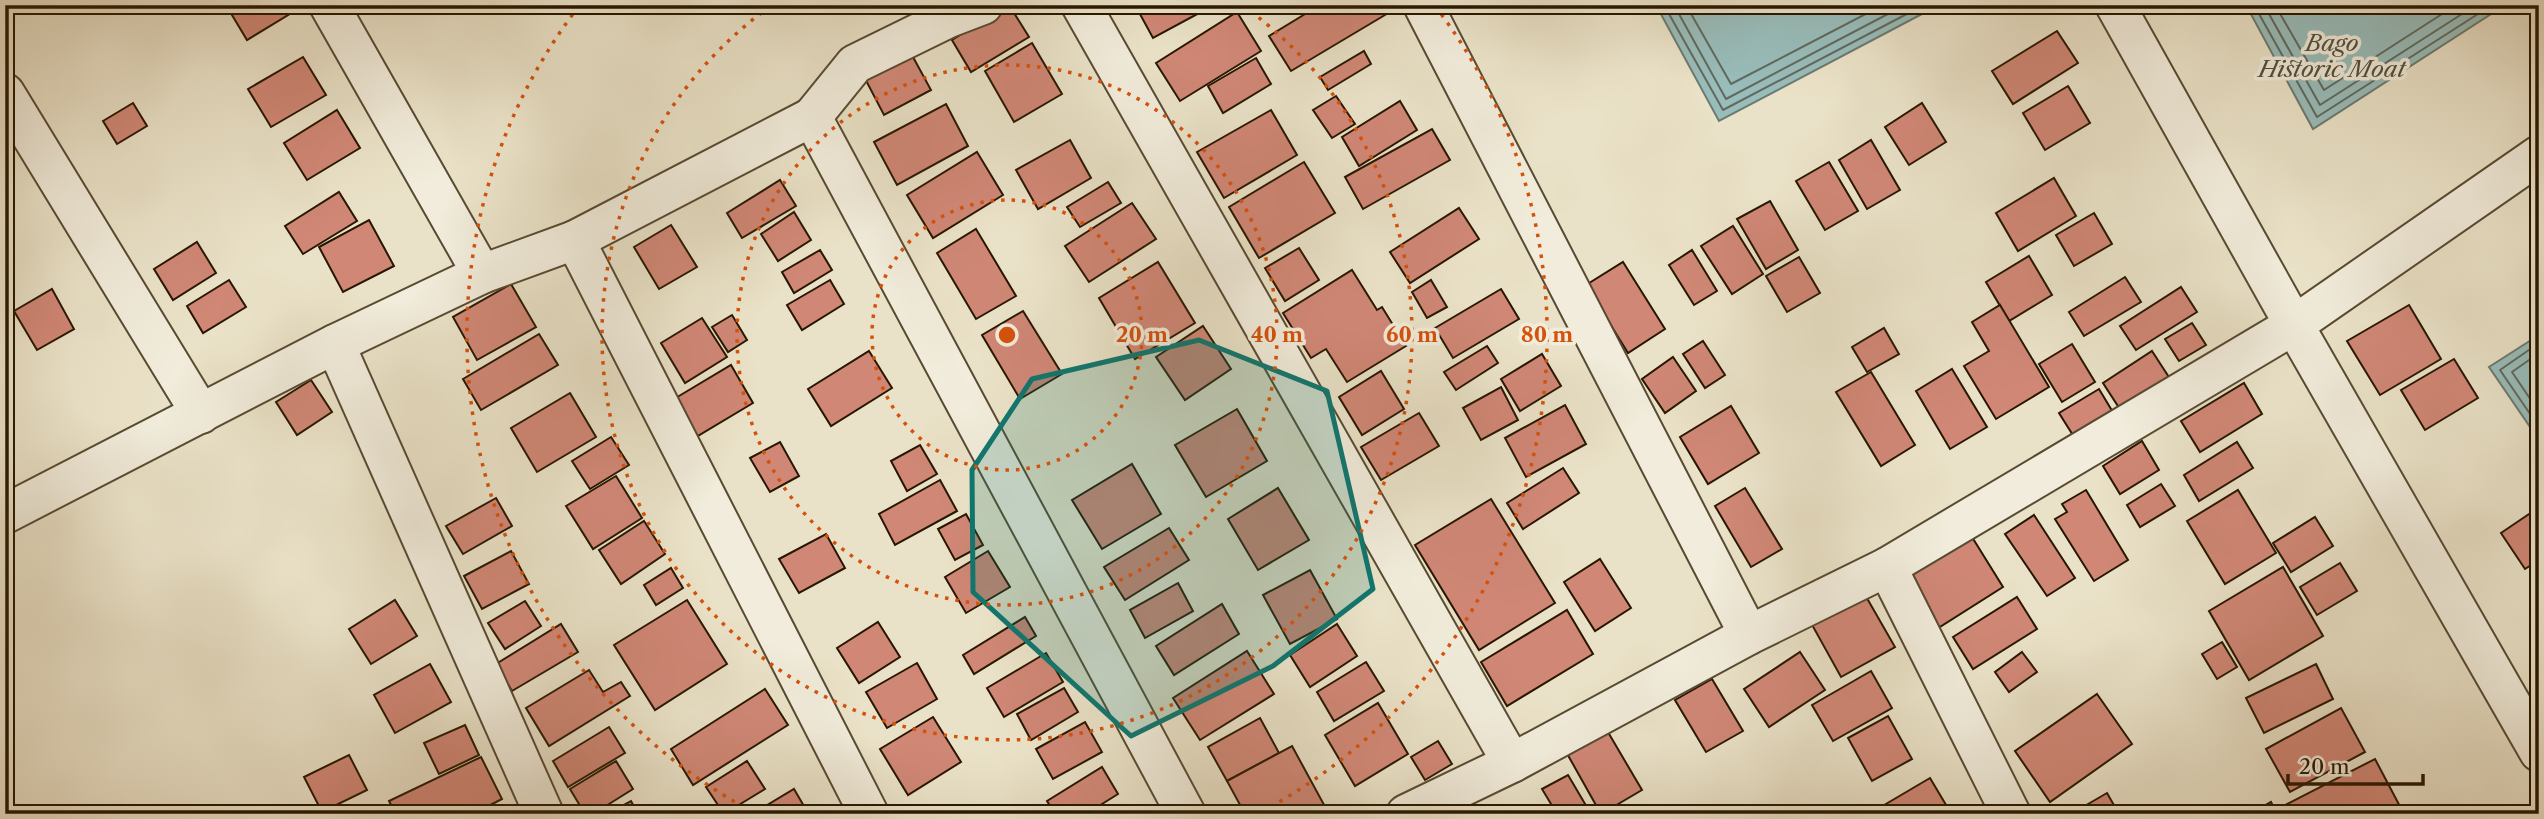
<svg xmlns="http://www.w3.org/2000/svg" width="2544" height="819" font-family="'Libre Caslon Text',serif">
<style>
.water{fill:#99bdbb;stroke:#6c7b70;stroke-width:2}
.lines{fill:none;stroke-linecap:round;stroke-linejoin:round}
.shore{stroke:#606a5e;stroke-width:2}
.building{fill:#d08776;stroke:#281700;stroke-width:2}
.minor-casing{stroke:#584a32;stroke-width:42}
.minor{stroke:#f1ecdb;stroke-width:38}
.marked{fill:#0f766e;fill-opacity:0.2;stroke:#0f766e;stroke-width:5;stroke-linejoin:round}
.ring{fill:none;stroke:#d5520b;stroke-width:3.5;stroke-dasharray:3.5 7}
.labels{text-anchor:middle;stroke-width:7;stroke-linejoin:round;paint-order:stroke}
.water-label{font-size:23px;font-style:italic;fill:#505141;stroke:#f1ecdb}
.centre{fill:#d5520b;stroke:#f1ecdb;stroke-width:3.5}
.ring-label{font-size:21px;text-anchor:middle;font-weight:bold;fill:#d5520b;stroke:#f1ecdb;stroke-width:7;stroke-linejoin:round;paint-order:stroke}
</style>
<rect width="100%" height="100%" fill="#eae2c8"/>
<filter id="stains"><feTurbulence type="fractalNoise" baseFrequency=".00286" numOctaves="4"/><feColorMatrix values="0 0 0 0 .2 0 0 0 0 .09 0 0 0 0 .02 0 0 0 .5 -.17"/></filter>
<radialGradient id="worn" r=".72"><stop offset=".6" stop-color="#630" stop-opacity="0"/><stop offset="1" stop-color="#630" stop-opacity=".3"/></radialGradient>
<g class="water">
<polygon points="1656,5 1939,5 1719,121"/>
<polygon points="2246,5 2505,5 2313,129"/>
<polygon points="2539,335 2539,440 2489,367"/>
</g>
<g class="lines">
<g class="shore">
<polyline points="1664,5 1723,110 1924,5"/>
<polyline points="1674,5 1726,99 1905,5"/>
<polyline points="1686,5 1731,84 1883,5"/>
<polyline points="2254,5 2317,117 2492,5"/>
<polyline points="2264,5 2320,105 2476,5"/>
<polyline points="2275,5 2324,90 2456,5"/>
<polyline points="2539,343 2500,370 2539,427"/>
<polyline points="2539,353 2512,372 2539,412"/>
</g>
</g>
<g class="building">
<polygon points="226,5 295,5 298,9 247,40"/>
<polygon points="1009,5 1029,37 971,72 952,40"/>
<polygon points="1135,5 1214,5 1153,38"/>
<polygon points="1320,5 1386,5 1390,12 1291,71 1269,36"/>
<polygon points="1237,12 1261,51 1180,101 1156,63"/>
<polygon points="2057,31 2078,63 2013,104 1992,71"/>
<polygon points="1032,43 1062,94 1014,122 985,71"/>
<polygon points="907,46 931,90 884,115 861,71"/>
<polygon points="1364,51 1371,64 1328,90 1320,77"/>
<polygon points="303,57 326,95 271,127 248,89"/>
<polygon points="1256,58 1271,84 1223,113 1208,86"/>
<polygon points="2068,86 2090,123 2045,150 2023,113"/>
<polygon points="1336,96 1355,124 1332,138 1313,110"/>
<polygon points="1400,101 1417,130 1359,166 1342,137"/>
<polygon points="133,103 147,126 117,144 103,121"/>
<polygon points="1922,103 1946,142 1909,165 1885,127"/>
<polygon points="946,104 968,146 897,185 874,142"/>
<polygon points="337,110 360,148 307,180 284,143"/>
<polygon points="1271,110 1297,155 1224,198 1197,152"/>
<polygon points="1432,129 1450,160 1363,209 1345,177"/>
<polygon points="1070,140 1091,178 1038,209 1016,170"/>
<polygon points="1871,140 1900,190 1867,209 1839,160"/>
<polygon points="977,152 1003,195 933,238 907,195"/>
<polygon points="1304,162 1335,213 1259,258 1229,207"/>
<polygon points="1829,162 1858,211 1825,230 1796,181"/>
<polygon points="2054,178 2076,216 2018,251 1996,213"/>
<polygon points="780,180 796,206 742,238 727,213"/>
<polygon points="1108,182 1121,203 1080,227 1067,207"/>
<polygon points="339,192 357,221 303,254 285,226"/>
<polygon points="1770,201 1798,250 1766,269 1737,219"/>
<polygon points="1132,203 1156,239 1089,282 1065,246"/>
<polygon points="1459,208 1479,239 1410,283 1390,252"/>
<polygon points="794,212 811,240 778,261 761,234"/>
<polygon points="2094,213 2112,244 2074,266 2056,235"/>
<polygon points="369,220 394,266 343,292 319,247"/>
<polygon points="671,225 697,267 659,289 634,247"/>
<polygon points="1733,226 1763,274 1732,294 1701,246"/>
<polygon points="976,229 1016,296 976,319 937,253"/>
<polygon points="197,242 216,273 173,300 154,269"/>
<polygon points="1299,248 1319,280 1285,301 1265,268"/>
<polygon points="820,250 832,270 794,293 782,272"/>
<polygon points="1692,250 1717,291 1694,305 1669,265"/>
<polygon points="2029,256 2052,295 2009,321 1986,282"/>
<polygon points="1799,257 1820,293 1787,312 1766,276"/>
<polygon points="1158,262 1195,323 1135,359 1099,298"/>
<polygon points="1623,262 1665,329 1628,353 1586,285"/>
<polygon points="1352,270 1377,310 1382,307 1406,346 1347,382 1326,349 1311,358 1283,313"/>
<polygon points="2125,277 2141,302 2084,336 2069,312"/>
<polygon points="229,280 246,307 203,333 187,306"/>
<polygon points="830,280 844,304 802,330 787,305"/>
<polygon points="1431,280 1447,307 1427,318 1412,292"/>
<polygon points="511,284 536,327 477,360 453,317"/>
<polygon points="2181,287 2197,312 2136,350 2120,326"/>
<polygon points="52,289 74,329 37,350 14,311"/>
<polygon points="1501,289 1519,319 1453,358 1435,328"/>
<polygon points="2000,305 2049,387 1996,419 1964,366 1989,351 1972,322"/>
<polygon points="2409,305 2441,359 2380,395 2347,341"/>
<polygon points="1023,311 1062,374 1020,399 982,335"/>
<polygon points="732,315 747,340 728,352 712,327"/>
<polygon points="702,318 727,357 685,383 661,343"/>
<polygon points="2192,323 2206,345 2179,361 2165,339"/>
<polygon points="1203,326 1231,369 1185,400 1156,357"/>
<polygon points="1884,328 1899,354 1867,372 1852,347"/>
<polygon points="539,334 558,365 481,410 463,379"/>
<polygon points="1703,341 1725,375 1705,388 1683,354"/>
<polygon points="2072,344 2095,382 2062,402 2039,364"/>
<polygon points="1487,346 1498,363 1456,390 1444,372"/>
<polygon points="869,351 892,388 831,426 808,389"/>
<polygon points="2152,351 2176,388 2127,420 2103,383"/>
<polygon points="1542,354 1561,386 1520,411 1501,379"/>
<polygon points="1673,357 1696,391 1665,413 1642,379"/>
<polygon points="2454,359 2478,398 2425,430 2401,390"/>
<polygon points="731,365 753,403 696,437 674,399"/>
<polygon points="1952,369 1987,427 1950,449 1916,391"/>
<polygon points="1381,371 1404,409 1362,435 1339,397"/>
<polygon points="1871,372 1915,445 1881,466 1836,392"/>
<polygon points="311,380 332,412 297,435 276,402"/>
<polygon points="2244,383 2262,414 2200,452 2181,421"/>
<polygon points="1501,387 1518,420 1481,440 1463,408"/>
<polygon points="2099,389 2120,424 2081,448 2059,413"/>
<polygon points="570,393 596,437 537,472 511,428"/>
<polygon points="1565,405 1586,444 1526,477 1505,438"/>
<polygon points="1731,406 1759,453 1708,484 1680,437"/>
<polygon points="1237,409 1267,461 1206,497 1175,445"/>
<polygon points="1419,413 1439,446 1381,480 1361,447"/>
<polygon points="611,437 629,465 590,489 572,461"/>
<polygon points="2142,441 2159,470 2120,494 2103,466"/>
<polygon points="780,442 799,476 770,492 750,458"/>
<polygon points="2237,442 2253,468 2199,501 2184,475"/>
<polygon points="920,445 937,474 907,491 891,461"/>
<polygon points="1132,464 1161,514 1102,549 1072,500"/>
<polygon points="1563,468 1579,493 1523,529 1507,503"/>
<polygon points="616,476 642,518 593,549 566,506"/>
<polygon points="940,480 957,511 895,545 879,514"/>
<polygon points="2161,484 2175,506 2140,527 2127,505"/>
<polygon points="1278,488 1309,540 1258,570 1228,519"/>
<polygon points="1745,488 1782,549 1751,567 1715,506"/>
<polygon points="2086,490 2128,560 2094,581 2055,519 2067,512 2062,504"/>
<polygon points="2238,490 2276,553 2225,584 2187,521"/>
<polygon points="496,498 512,526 463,554 446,526"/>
<polygon points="1491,499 1555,603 1479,650 1415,545"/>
<polygon points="2538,508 2539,560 2525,569 2501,533"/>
<polygon points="966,514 983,545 955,560 938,529"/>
<polygon points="2034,515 2075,578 2047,596 2005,534"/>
<polygon points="2315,517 2333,546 2291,572 2273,543"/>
<polygon points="644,521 665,554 621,584 599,550"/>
<polygon points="1169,528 1189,560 1125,600 1104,567"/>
<polygon points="826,534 845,568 799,593 779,559"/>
<polygon points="1972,537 2003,587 1935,630 1904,580"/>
<polygon points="511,551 529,584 482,609 464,576"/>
<polygon points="988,551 1010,587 966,613 945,577"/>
<polygon points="1600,559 1631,608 1595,631 1564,582"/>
<polygon points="2340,563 2357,591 2317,615 2300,587"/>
<polygon points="2283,567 2323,636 2249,680 2209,611"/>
<polygon points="671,568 683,588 656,605 644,585"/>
<polygon points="1310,570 1337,619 1290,644 1263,595"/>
<polygon points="1178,583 1193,611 1145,638 1130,610"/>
<polygon points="1864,593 1895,647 1841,677 1811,623"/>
<polygon points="2017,597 2037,629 1973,669 1953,637"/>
<polygon points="395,600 417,636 371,664 349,629"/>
<polygon points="687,600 727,664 655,710 614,645"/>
<polygon points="525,601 541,626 505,649 488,623"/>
<polygon points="1222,604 1239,634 1174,675 1156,646"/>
<polygon points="1567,610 1593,654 1507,706 1481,662"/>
<polygon points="1025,617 1036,636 974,674 963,655"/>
<polygon points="878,622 900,657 859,683 837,648"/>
<polygon points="561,624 578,652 512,691 496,664"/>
<polygon points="1337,624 1357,656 1310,687 1290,655"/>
<polygon points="2222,642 2237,667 2217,679 2202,654"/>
<polygon points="1247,651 1274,694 1200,740 1173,698"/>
<polygon points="1800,652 1825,690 1769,727 1744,689"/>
<polygon points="2022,652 2037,672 2009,692 1995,672"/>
<polygon points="1046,653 1063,682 1004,717 987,688"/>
<polygon points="1366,662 1384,691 1334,721 1317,692"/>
<polygon points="917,663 937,699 887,728 866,692"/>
<polygon points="430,664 451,702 395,733 374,695"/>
<polygon points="2316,664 2333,699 2264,733 2246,698"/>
<polygon points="589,670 603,692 621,682 630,696 549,746 526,708"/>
<polygon points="1871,671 1892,708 1833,741 1812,705"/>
<polygon points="1712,679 1743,731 1706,752 1675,700"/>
<polygon points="1064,688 1078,712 1031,740 1017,714"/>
<polygon points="765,689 788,725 693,785 671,749"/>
<polygon points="2097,694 2132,744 2050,802 2015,751"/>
<polygon points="1378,703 1408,754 1355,786 1325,735"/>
<polygon points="2341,708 2365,752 2290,792 2266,749"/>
<polygon points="1888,716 1912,759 1872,781 1848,738"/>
<polygon points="933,717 961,762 908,795 880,749"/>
<polygon points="1260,718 1279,753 1227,781 1208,747"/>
<polygon points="1085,722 1102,752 1053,779 1036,749"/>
<polygon points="465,725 479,755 439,774 424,743"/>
<polygon points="609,727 625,753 568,787 553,761"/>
<polygon points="1605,727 1642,790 1601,814 1565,750"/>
<polygon points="1438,741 1452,764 1425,780 1411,757"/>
<polygon points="1292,746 1329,814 1245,814 1227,781"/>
<polygon points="349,755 367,790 322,812 304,777"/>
<polygon points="481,757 502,799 473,814 396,814 389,801"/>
<polygon points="2375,759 2404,814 2292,814 2287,804"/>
<polygon points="616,761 633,789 593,814 585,814 570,789"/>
<polygon points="747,761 765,789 724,814 706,787"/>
<polygon points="1102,767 1118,794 1086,814 1055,814 1047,801"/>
<polygon points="1568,775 1591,814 1557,814 1542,789"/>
<polygon points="1930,778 1949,810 1942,814 1869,814"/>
<polygon points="794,789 808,813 752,814"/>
<polygon points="2107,793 2119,814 2071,814"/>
<polygon points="631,801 638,814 607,814"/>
<polygon points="2271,802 2277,814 2250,814"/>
</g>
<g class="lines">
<defs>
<g id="minor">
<polyline points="329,5 482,274"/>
<polyline points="1081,5 1512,763"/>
<polyline points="1423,5 1749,635"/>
<polyline points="2115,5 2294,325 2539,752"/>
<polyline points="5,93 201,414"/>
<polyline points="812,117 855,64 949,18 983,5"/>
<polyline points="575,240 869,814"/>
<polyline points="5,514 335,344"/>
<polyline points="1887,567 2011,814"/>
<polyline points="544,814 335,344 482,274 575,240 812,117 1186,814"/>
<polyline points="1406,814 1512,763 1749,635 1887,567 2294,325 2539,155"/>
</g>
</defs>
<use href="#minor" class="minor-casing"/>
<use href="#minor" class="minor"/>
</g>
<path class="marked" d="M1199 340 1327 391 1373 589 1273 666 1131 736 973 592 972 470 1032 379Z"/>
<g class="ring">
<circle cx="1007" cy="335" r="135"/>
<circle cx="1007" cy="335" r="270"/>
<path d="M1242 5A405 405 0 1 1 772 5"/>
<path d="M753 812A540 540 0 0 1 579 6M1435 6A540 540 0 0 1 1261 812"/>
</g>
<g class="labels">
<g class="water-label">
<text x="2332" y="51">Bago<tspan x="2332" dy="26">Historic Moat</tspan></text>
</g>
</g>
<circle cx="1007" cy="335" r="10" class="centre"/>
<g class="ring-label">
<text x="1142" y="342">20 m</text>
<text x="1277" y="342">40 m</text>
<text x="1412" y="342">60 m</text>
<text x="1547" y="342">80 m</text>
</g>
<rect width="2544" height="819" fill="none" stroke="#eae2c8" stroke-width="28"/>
<rect x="7" y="7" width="2530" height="805" fill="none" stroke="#281700" stroke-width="3.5"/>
<rect x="14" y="14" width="2516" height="791" fill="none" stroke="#281700" stroke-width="2"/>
<path d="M2288 774v10h135v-10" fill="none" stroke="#281700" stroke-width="3.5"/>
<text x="2299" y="774" font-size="21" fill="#281700" stroke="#f1ecdb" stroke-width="5" paint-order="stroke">20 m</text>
<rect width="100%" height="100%" filter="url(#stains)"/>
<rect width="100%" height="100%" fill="url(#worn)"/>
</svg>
